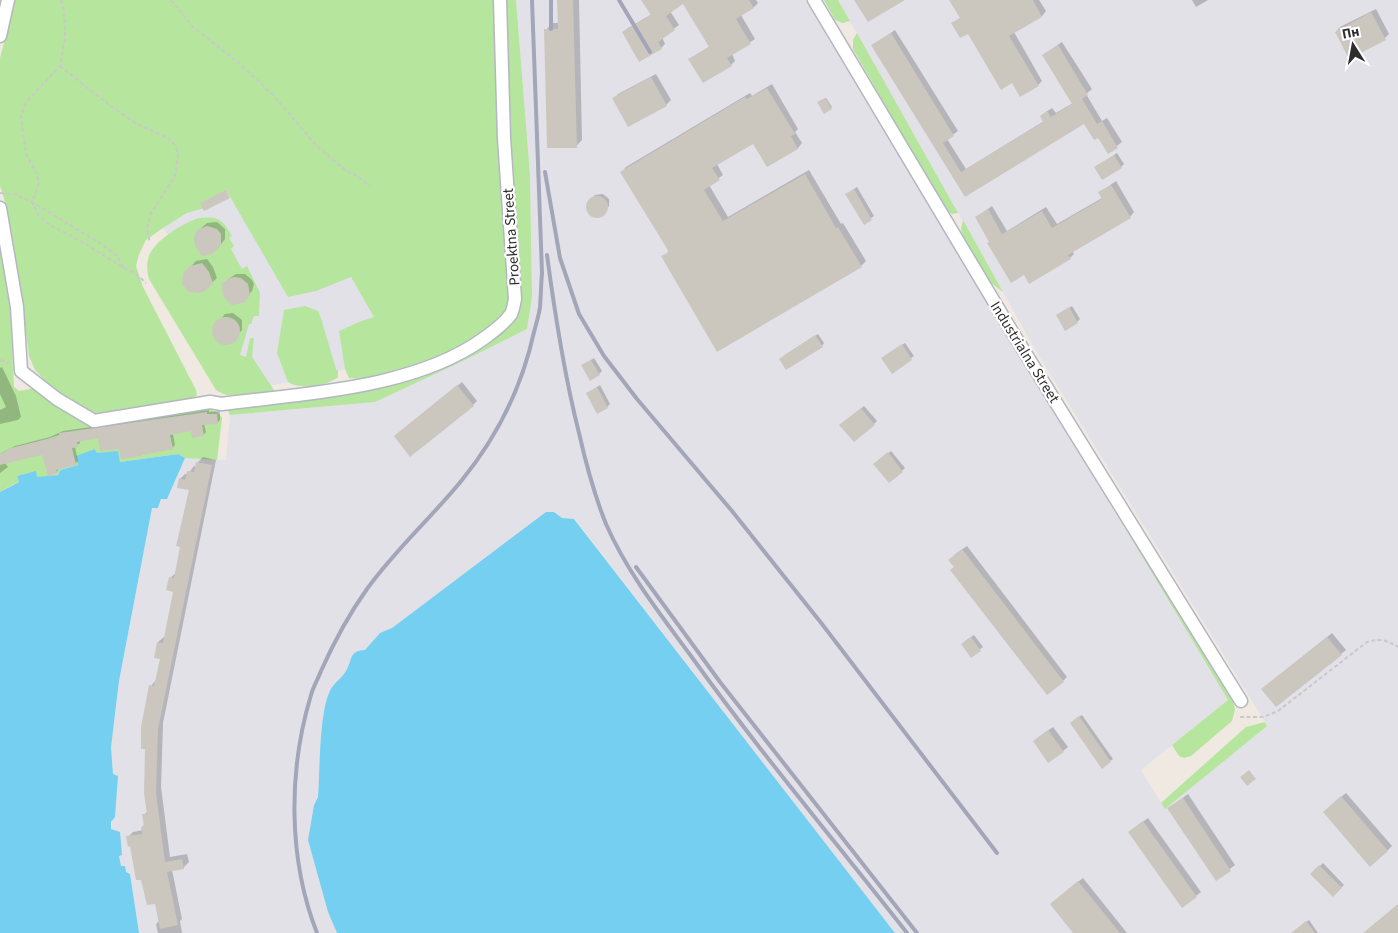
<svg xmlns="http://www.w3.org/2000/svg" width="1398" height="933" font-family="'Source Sans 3',sans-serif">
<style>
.industrial{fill:#e3e1e8}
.green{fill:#b6e59e}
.water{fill:#75cff0}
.shadow{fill:#0003}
.building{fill:#cbc7bf}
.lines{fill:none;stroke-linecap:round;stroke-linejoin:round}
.minor-casing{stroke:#b4b7c1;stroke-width:15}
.path{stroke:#c9c9c9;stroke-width:2;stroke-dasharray:4 2.5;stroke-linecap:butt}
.minor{stroke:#fff;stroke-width:12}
.rail{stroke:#a3a6b8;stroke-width:4}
.labels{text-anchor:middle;stroke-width:4.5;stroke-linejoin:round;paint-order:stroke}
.street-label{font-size:15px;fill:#2e2e2e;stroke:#fff}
</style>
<rect width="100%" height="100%" fill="#efe9e1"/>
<g class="industrial">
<polygon points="516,0 807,0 1228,700 1141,770 1165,809 1267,725 1036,351 838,0 1398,0 1398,933 895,933 575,519 562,518 546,512 392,628 380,633 365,650 353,655 347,670 331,690 324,714 318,797 314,805 308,840 328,912 337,933 139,933 130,874 126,872 121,866 111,829 118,776 113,775 111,747 119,681 152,507 158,508 162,499 167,499 185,458 226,460 230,415 375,402 527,329 532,297 530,175"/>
<polygon points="226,190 234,205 462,344 229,395 170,238 163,228"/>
</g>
<g class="green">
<path d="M13 0H497L511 299C494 344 433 362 390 372 376 375 363 380 349 378L345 369 339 331 359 322 374 317 351 277 316 291 288 297 226 190 211 206 187 213 163 228 146 240 139 254 136 266 143 287 196 390 197 395 194 398 114 412 95 414 59 395 35 370 29 356 23 309 4 198 0 186V58L9 24Z"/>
<polygon points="504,0 516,0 530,175 532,297 527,329 465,360 375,402 230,415 227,409 375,390 406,380 514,316 507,139"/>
<polygon points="824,0 838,0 850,21 843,23 835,20"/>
<polygon points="857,33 958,213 952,214 944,208 853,49 853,40"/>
<path d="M199 218C219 216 222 219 232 236L229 238 234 246 231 249 242 269 247 266 260 293 259 316H254L251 324H249L240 355 246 357 250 338H254L252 357 274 390 272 392C253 394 232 401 216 390L149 279C147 271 146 264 149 256 155 240 183 223 199 218Z"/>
<polygon points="963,220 1003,292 987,280 963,237 961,229"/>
<path d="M0 249 10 309 14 387 19 391 35 388 98 423 196 409C207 409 216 408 222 418L217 460 185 458 178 454 120 462 97 453 95 449 78 465 60 470 58 475 37 478 35 472 17 476 19 482 12 485 0 492Z"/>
<path d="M305 306 318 311 321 318 336 369 338 371V377C328 386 300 390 288 382L277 353 284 310Z"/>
<polygon points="1116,513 1232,698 1235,709 1232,721 1191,756 1184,758 1179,756 1172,745 1228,700"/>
<polygon points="1265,722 1267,726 1165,809 1161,803 1246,727"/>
</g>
<g class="water">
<polygon points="95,449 97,453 118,451 120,462 178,454 185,458 167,499 161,499 158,508 152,508 119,681 111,747 113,774 118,776 115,817 111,822 111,829 120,832 122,855 119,856 121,866 125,866 126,872 130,874 139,933 0,933 0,492 19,482 17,476 36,471 37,477 58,475 60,470 78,465 76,456"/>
<path d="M546 512H554L562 518 574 519 895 933H337L328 912 308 840 314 805 318 797C320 772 319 709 331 689 335 682 342 678 346 671 353 660 348 651 365 650L380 633 392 628Z"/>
</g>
<g class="shadow">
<polygon points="559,0 579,0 582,140 576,146 546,30 552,23 559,23"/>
<polygon points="643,0 756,0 758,3 754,7 741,15 755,39 732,54 735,61 731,65 690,59 710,46 683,3 670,11 679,25 662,37 665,44 661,48 623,32 628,28 652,14"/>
<polygon points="951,0 1039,0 1046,11 1042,16 1014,32 1042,81 1038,85 1012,81 968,32 953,24 961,17"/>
<polygon points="1192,0 1208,0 1196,7"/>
<polygon points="1376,9 1389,34 1385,38 1336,32 1340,27"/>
<polygon points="895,30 958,131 947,139 966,169 1044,121 1041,116 1046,112 1052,108 1056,113 1073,103 1043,55 1062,42 1092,89 1086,94 1102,121 1107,118 1122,142 1109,152 1099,136 1085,122 965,195 872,46"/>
<polygon points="656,74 671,100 666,105 629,125 614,99 618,94"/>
<polygon points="772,84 798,129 795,132 802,143 798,148 768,166 753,142 717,164 723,175 709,185 728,217 809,170 841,224 843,223 866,261 861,266 663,257 669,251 622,172 626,167 750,93 752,96"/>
<polygon points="826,98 832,107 831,108 820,102"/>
<polygon points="1117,153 1124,164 1121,167 1099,165"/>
<polygon points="1116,181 1134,212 1130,217 1072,251 1074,254 1070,258 1024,273 991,241 977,217 992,206 1007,231 1046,207 1057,224 1102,198 1099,193"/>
<polygon points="857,187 874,216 864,223 847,194"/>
<polygon points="603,194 609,199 609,206 601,215 594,216 588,212 587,204 595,195"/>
<polygon points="217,222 225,229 225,239 218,248 198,231 207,223"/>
<polygon points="207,259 213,267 217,278 204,290 184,274 196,261"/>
<polygon points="236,274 245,274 252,280 254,284 252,291 248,296 227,280"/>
<polygon points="1072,306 1080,319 1077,322 1058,315"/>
<polygon points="233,313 242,320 242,330 231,342 221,342 214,336 214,327 225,314"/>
<polygon points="818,334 824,343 822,346 783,356"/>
<polygon points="905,343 914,356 892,372 885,356"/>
<polygon points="594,358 602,371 599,374 582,366"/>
<polygon points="2,367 16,396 21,417 18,420 0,424 0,410 6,407 0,394 0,368"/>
<polygon points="462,382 477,401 473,405 400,432"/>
<polygon points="600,385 610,404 607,407 588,393"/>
<polygon points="864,406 877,421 874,424 844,423"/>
<polygon points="209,410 209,412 220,411 220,420 217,423 204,424 206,432 203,435 192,430 173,434 175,445 172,448 120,448 99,437 80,440 80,443 75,447 78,461 75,464 59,468 57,472 43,454 5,463 8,467 0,473 0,454 3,452 15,446 50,437 63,431"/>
<polygon points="891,451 905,468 889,482 878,462"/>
<polygon points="203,457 216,460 163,723 161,787 170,857 187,854 189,862 183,868 172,870 182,919 180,921 182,933 158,933 156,924 159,921 156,902 128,837 133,832 143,830 142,827 145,824 144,815 148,811 151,686 156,680 161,658 158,642 164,637 165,638 175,591 170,578 176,573 190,490 180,479 185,474 188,474 194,466 197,467 197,463"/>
<polygon points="967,546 1067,677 1063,681 955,567 954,555"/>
<polygon points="1332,633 1346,650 1341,654 1267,685"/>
<polygon points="974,635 983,647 971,656 965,641"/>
<polygon points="1082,715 1113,759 1110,761 1074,720"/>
<polygon points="1053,727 1068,747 1063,751 1039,737"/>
<polygon points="1346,793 1392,846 1387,851 1329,807"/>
<polygon points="1188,794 1235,865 1216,879 1169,808"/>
<polygon points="1148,818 1201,892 1196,896 1129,832"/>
<polygon points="1323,863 1344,885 1333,895 1312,874"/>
<polygon points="1083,878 1127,933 1074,933 1056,900"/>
<polygon points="1309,920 1318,933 1292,933"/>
</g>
<g class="building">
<polygon points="557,0 573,0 577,148 547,148 544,29 558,29"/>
<polygon points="641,0 749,0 754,8 736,19 751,44 727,58 732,66 703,83 688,59 709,47 683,4 666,16 675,30 658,42 662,49 639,62 622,32 651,15"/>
<polygon points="854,0 905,0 868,22"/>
<polygon points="949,0 1033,0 1042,17 1009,36 1039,86 1020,97 1012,83 1001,90 968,34 960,38 951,23 960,18"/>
<polygon points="1371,12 1386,40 1349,59 1335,32"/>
<polygon points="891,33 954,136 943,143 961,172 1043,122 1040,116 1047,111 1051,117 1072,104 1042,55 1058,45 1088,95 1082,99 1097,124 1102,121 1118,148 1108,154 1098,138 1094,140 1084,124 965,197 871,45"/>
<polygon points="651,77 667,106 628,127 612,98"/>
<polygon points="767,88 795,134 791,136 798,149 767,167 753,144 712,168 720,180 704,190 723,221 805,174 836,228 838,227 862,267 717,352 661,256 669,252 620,172 745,97 747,99"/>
<polygon points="825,98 832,109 824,114 817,102"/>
<polygon points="1114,155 1122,168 1102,180 1094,167"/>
<polygon points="1111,185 1131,218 1068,255 1071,259 1029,284 1024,275 1011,283 987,243 989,242 975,217 988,209 1002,234 1042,211 1052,228 1102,199 1098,192"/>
<polygon points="854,189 872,220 864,225 845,194"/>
<polygon points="226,190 230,198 204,211 200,203"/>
<circle cx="597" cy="207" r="11"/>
<polygon points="207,226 217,229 221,234 221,245 214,253 202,256 195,246 194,237 197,230"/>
<polygon points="202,263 209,272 213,283 205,291 200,293 189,292 182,284 183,273 190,266"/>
<polygon points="235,277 241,278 248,284 250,295 244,303 231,305 223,296 221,284 230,278"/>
<polygon points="1069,307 1078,323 1065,331 1056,315"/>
<circle cx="226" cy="331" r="14"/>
<polygon points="815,335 823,347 786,370 779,359"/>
<polygon points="902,344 912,360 892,374 881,358"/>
<polygon points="591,360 600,375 590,381 581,365"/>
<polygon points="457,385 474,406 410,457 394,436"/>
<polygon points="597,387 608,408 597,414 586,393"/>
<polygon points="861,408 875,425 854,442 839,425"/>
<polygon points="207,412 207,414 217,414 218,424 202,425 204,436 192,438 191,431 170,435 173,449 142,455 142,456 121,459 119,449 100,451 98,438 77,442 78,447 72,448 76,465 56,470 57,473 48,476 42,455 0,465 0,454 11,448 47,439 59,435 59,433"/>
<polygon points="888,452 903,472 889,483 873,464"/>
<polygon points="196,462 212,465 158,729 156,793 165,862 182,859 184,869 167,872 178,925 160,929 155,904 147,905 141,880 136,880 130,846 128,847 126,836 142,834 141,827 144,826 142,814 147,814 144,793 145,749 141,749 141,727 149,685 154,686 160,659 154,658 157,642 163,643 173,592 166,590 169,577 174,578 180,547 176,546 189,490 177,488 179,478 185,480 187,471 194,472"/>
<polygon points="962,549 1064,682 1047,695 950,570 954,567 948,560"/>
<polygon points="971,637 981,651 971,658 961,644"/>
<polygon points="1327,637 1342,655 1276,707 1261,689"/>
<polygon points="1079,716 1111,762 1102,769 1070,723"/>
<polygon points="1048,730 1064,752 1048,763 1033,741"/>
<polygon points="1249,770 1256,779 1247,786 1240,777"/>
<polygon points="1341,796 1388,851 1370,867 1323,812"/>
<polygon points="1183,798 1231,871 1216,881 1167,808"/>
<polygon points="1143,821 1197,897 1182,908 1128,832"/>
<polygon points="1319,865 1342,888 1333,897 1310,874"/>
<polygon points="1078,881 1120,933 1073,933 1050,904"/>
<polygon points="1398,904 1398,933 1363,933"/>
<polygon points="1306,921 1315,933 1291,933"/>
</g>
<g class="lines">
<defs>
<g id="minor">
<polyline points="814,0 1011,330 1241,701"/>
<polyline points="0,36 8,0"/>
<path d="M0 208 17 307 21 371 57 399 94 421 210 402 222 404C305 393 413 389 483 339 493 332 504 324 511 314 513 310 514 304 515 299L504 138 500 0"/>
</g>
</defs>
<use href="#minor" class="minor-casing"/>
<g class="path">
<polyline points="61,0 64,10 65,38 60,66 26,102 21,117 26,154 37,174 39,184 32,202 103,245 116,255 124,268"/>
<polyline points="171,0 192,26 240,64 273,95 316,145 345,170 359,177 370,186"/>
<polyline points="60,66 108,104 137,124 168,138 175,145 178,154 175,176 150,215 147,228 150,243"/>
<polyline points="0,193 15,194 32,202 39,216 48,224 79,240 124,268 135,273 146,283"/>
<polyline points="0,360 9,363"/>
<path d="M1240 717H1263L1278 711 1367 642C1381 638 1386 640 1398 647"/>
</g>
<use href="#minor" class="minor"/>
<g class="rail">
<polyline points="551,0 551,29"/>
<polyline points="619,0 650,52"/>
<polyline points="545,172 560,258 579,314 604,356 637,399 732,511 822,624 997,853"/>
<path d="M547 255C555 315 564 374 579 433 586 464 594 494 606 524 627 572 660 614 691 656 759 751 835 841 907 933"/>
<polyline points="636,567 720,682 917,933"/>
<path d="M317 933C288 859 288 771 311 695 313 687 318 679 321 671 334 642 349 614 367 589 395 550 432 517 462 480 497 437 522 387 534 332 536 324 539 315 540 307 541 295 541 284 542 273L532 0"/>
</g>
</g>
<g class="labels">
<g class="street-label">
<text transform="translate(511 237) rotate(-94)" y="5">Proektna Street</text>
<text transform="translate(1025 352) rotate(58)" y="5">Industrialna Street</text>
</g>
</g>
<g transform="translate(1353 45) rotate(349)" stroke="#ffffff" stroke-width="4" paint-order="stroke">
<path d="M0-4L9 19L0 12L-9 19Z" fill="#2e2e2e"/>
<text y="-8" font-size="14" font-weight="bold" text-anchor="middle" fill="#2e2e2e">Пн</text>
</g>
</svg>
